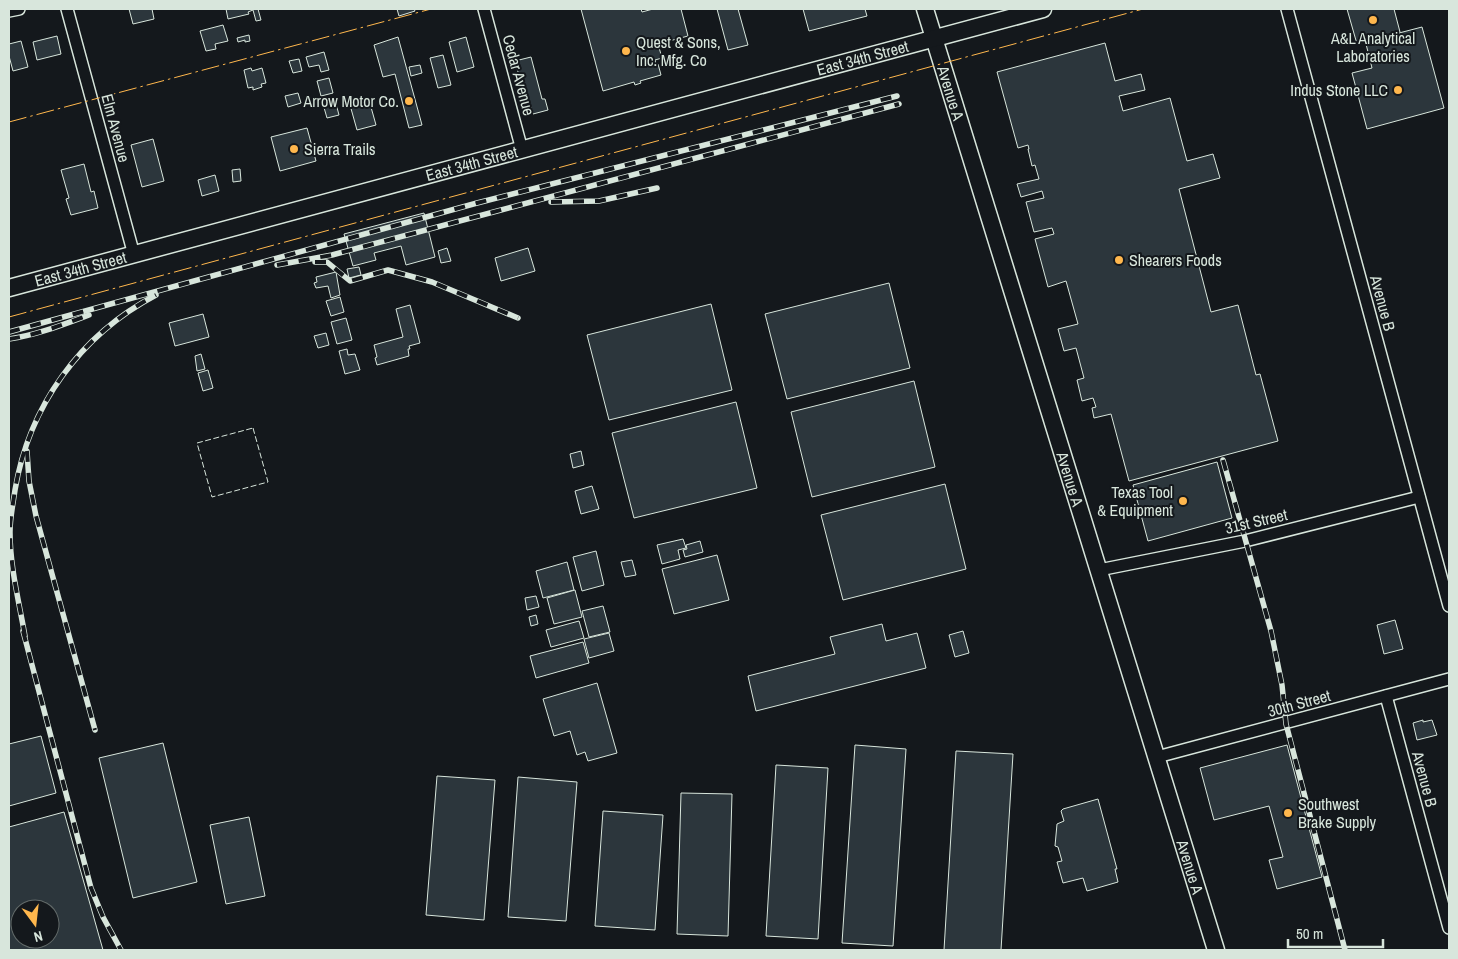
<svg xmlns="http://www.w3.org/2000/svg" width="1458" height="959" font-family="'Archivo Narrow',sans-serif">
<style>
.building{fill:#2c363c;stroke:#d8e6dc;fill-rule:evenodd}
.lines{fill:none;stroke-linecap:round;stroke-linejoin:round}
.minor-casing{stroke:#d8e6dc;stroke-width:14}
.secondary-casing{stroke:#d8e6dc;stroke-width:19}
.minor{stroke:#14181c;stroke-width:11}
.secondary{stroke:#14181c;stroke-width:16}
.rail-casing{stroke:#d8e6dc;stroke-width:5.5}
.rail{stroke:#14181c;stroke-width:4;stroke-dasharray:11;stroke-linecap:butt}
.fence{stroke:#d8e6dc;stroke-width:1;stroke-dasharray:6 2.5;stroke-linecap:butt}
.power{stroke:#ffb74d;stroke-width:1;stroke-dasharray:18 4 2.5 4;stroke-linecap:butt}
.poi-dot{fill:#ffb74d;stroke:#14181c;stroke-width:2}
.labels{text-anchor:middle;stroke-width:4;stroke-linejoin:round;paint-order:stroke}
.poi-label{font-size:16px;fill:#d8e6dc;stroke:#14181c;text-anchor:start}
.street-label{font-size:16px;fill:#d8e6dc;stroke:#14181c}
</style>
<rect width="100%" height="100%" fill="#14181c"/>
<g class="building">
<polygon points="129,9 152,9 154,19 133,24"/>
<polygon points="226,9 258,9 261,20 256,21 253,10 248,12 249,14 228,19"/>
<polygon points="397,9 414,9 415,11 399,16"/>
<polygon points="581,9 641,9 642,12 653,9 681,9 688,36 658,44 662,58 655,60 656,65 658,64 661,75 640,81 641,83 635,85 634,82 603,91"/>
<polygon points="717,9 738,9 748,45 728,50"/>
<polygon points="803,9 865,9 867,16 809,31"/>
<polygon points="1347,9 1394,9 1400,32 1357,44"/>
<polygon points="223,25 228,41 215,44 216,49 206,51 200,31"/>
<polygon points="1422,27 1444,108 1367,129 1352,73 1372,68 1366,44 1400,35 1399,33"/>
<polygon points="249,35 250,41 245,42 245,40 238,42 237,38"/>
<polygon points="57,36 61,54 37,60 33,42"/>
<polygon points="398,37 422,125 409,128 395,74 383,77 374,45"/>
<polygon points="466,37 474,67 457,72 449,42"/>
<polygon points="21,41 28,67 13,71 9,56 9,44"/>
<polygon points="1105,43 1115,81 1141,74 1145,90 1119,96 1123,111 1170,98 1187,161 1213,154 1220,178 1179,189 1211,312 1238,305 1256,375 1260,374 1278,441 1129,481 1111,414 1094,418 1092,408 1096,407 1093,398 1082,401 1077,380 1084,378 1076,348 1064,351 1058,329 1078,324 1066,281 1048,287 1035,239 1054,234 1052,228 1034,232 1026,202 1044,198 1042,191 1021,197 1017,184 1039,179 1035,165 1032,166 1028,149 1029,149 1028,145 1018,148 997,72"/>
<polygon points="324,52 329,70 321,72 319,65 309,67 306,57"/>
<polygon points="443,55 451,85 438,88 430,58"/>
<polygon points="531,57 542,99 545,99 548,110 533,114 530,104 527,105 515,61"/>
<polygon points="299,59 302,71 293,73 289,61"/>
<polygon points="420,65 422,73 411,76 409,67"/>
<polygon points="251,68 252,71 262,68 266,83 261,84 262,87 253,90 253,87 248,88 244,70"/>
<polygon points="329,78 333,93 321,96 317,81"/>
<polygon points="298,93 301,103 288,107 285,96"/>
<polygon points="366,98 367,101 369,100 376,125 357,130 350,105 358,103 358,100"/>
<polygon points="335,100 339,115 327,118 323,104"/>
<polygon points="307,128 316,161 280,171 271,137"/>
<polygon points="153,139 164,181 142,187 131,145"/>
<polygon points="84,164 91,192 94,191 98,208 71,215 66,199 69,198 61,170"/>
<polygon points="240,169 241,181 233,182 232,170"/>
<polygon points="215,175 219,191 202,196 198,180"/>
<polygon points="424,213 435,257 406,265 401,246 374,253 376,260 353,266 344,234"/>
<polygon points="447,248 451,261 441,263 438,251"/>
<polygon points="528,248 535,271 501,281 495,258"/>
<polygon points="359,267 361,275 349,278 347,269"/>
<polygon points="336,272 340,295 331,298 328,286 316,288 314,283 317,282 316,277"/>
<polygon points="889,283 910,368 787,399 765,314"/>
<polygon points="340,297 344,312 331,316 326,301"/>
<polygon points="711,304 732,390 609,420 587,335"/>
<polygon points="410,305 420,343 409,346 410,349 408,349 409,356 377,365 375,358 377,357 374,345 403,337 396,309"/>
<polygon points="203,314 209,337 175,346 169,323"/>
<polygon points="346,318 352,340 337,344 331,322"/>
<polygon points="326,333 329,345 318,348 314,336"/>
<polygon points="347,349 348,355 355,354 360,370 345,374 339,351"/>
<polygon points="201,354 205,369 197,371 195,356"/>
<polygon points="208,370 213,388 203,391 198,373"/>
<polygon points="914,381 935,467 812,497 791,412"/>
<polygon points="736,402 757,488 634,518 612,433"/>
<polygon points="581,451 584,465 573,468 570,454"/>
<polygon points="1217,462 1232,518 1148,541 1133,485"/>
<polygon points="945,484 966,569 843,600 821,515"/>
<polygon points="592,486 599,509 581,514 575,491"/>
<polygon points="683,539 686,548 678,550 680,559 662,564 657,545"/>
<polygon points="700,541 703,552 685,557 683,550 687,549 686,545"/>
<polygon points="596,551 604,585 582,591 573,557"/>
<polygon points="717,555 729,600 674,614 662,569"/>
<polygon points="632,560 636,575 625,577 621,562"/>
<polygon points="567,562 574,590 543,598 536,571"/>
<polygon points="575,590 582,617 554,624 547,598"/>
<polygon points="536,596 539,607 527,610 525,598"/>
<polygon points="603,606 610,632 589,637 582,611"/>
<polygon points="536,615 538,624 531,626 529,617"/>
<polygon points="1395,620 1403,649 1384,654 1377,625"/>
<polygon points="579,621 584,638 551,647 546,630"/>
<polygon points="882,624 886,641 917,633 926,668 756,711 748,676 835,654 830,637"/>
<polygon points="963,631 969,653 955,657 949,635"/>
<polygon points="609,633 614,651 589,658 584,639"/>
<polygon points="583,642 589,663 536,678 530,656"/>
<polygon points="597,683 617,753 588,761 585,752 577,755 570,731 554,736 543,699"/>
<polygon points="1423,720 1423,722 1432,720 1437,735 1417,740 1413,723"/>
<polygon points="41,736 56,793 9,806 9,744"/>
<polygon points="163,743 197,882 133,898 99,758"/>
<polygon points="855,745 906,749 893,946 842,943"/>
<polygon points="1287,745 1322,877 1277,889 1269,860 1283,857 1269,806 1214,820 1200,768"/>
<polygon points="956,751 1013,754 1001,950 944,950"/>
<polygon points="776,765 828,768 818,939 766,936"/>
<polygon points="437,776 495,780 484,920 426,915"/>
<polygon points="518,777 577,782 566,921 508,917"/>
<polygon points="681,793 732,794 728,936 677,934"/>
<polygon points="1098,799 1117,869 1115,869 1118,882 1087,891 1083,878 1063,883 1057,862 1062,861 1058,847 1055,846 1057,824 1064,821 1061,811 1063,809"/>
<polygon points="603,811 663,815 655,930 595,926"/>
<path d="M64 812 103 950H9V827ZM20 909H50V939H20Z"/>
<polygon points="249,817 265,896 226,904 210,825"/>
</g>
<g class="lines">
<defs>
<g id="minor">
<polyline points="67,9 134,255"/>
<polyline points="484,9 522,150"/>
<polyline points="1287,9 1449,606"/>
<polyline points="9,11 19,9"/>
<polyline points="1099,570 1245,541 1419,497"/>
<polyline points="1386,696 1449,928"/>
<polyline points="1157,757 1449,679"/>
</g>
<g id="secondary">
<path id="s1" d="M925 9 1216 950"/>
<path id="s2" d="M9 288 1043 9"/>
</g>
</defs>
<use href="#minor" class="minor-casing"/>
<use href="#secondary" class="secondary-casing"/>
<use href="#minor" class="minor"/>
<use href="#secondary" class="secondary"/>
<defs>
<g id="rail">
<polyline points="551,202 599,201 657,188"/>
<polyline points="315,262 327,262 350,281 388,270 432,282 518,318"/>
<polyline points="277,265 332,255 899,104"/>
<polyline points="9,332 477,203 897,96"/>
<path d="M9 339C37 335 62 325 89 315"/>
<polyline points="27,451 29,481 36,516 95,730"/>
<polyline points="1223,460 1271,631 1282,685 1286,724 1345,950"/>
<polyline points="23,631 91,888 103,917 121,950"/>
<path d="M25 636C19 602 10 567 10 532 10 518 13 504 15 490 29 406 80 335 156 295"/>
</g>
</defs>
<use href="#rail" class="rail-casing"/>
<use href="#rail" class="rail"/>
<polygon class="fence" points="253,428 268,482 212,497 197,443"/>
<g class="power">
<polyline points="9,122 431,9"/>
<polyline points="9,317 1143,9"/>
</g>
</g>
<g class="poi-dot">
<circle cx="1373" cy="20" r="5"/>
<circle cx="626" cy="51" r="5"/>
<circle cx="1398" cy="90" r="5"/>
<circle cx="409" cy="101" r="5"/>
<circle cx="294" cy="149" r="5"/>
<circle cx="1119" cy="260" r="5"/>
<circle cx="1183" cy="501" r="5"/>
<circle cx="1288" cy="813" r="5"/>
</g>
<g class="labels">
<g class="poi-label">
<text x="1373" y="44" text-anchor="middle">A&amp;L Analytical<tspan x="1373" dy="18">Laboratories</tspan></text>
<text x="636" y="48">Quest &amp; Sons,<tspan x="636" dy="18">Inc. Mfg. Co</tspan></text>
<text x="1388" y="96" text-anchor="end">Indus Stone LLC</text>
<text x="399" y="107" text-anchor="end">Arrow Motor Co.</text>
<text x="304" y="155">Sierra Trails</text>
<text x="1129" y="266">Shearers Foods</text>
<text x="1173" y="498" text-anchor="end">Texas Tool<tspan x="1173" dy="18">&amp; Equipment</tspan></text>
<text x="1298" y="810">Southwest<tspan x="1298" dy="18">Brake Supply</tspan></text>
</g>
<g class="street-label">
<text dy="6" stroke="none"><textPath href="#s2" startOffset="884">East 34th Street</textPath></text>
<text transform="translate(519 75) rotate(75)" y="6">Cedar Avenue</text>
<text dy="6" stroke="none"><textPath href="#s1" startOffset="88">Avenue A</textPath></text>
<text transform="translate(116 128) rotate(75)" y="6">Elm Avenue</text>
<text dy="6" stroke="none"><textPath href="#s2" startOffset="479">East 34th Street</textPath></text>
<text dy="6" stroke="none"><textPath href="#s2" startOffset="74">East 34th Street</textPath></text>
<text transform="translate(1383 303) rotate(75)" y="6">Avenue B</text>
<text dy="6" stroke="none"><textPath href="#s1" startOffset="492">Avenue A</textPath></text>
<text transform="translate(1256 521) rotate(-13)" y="6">31st Street</text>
<text transform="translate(1299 703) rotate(-15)" y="6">30th Street</text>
<text transform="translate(1425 779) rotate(75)" y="6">Avenue B</text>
<text dy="6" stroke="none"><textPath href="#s1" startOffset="898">Avenue A</textPath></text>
</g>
</g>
<rect width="1458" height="959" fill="none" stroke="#d8e6dc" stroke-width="20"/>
<g transform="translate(35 924) rotate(165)"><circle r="24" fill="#14181c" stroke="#626a69"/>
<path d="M0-4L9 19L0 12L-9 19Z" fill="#ffb74d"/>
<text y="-8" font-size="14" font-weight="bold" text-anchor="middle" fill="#d8e6dc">N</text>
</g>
<path d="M1288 939v8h95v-8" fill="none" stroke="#d8e6dc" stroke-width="2.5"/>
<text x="1296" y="939" font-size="15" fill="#d8e6dc" stroke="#14181c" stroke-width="4" paint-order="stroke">50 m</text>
</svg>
